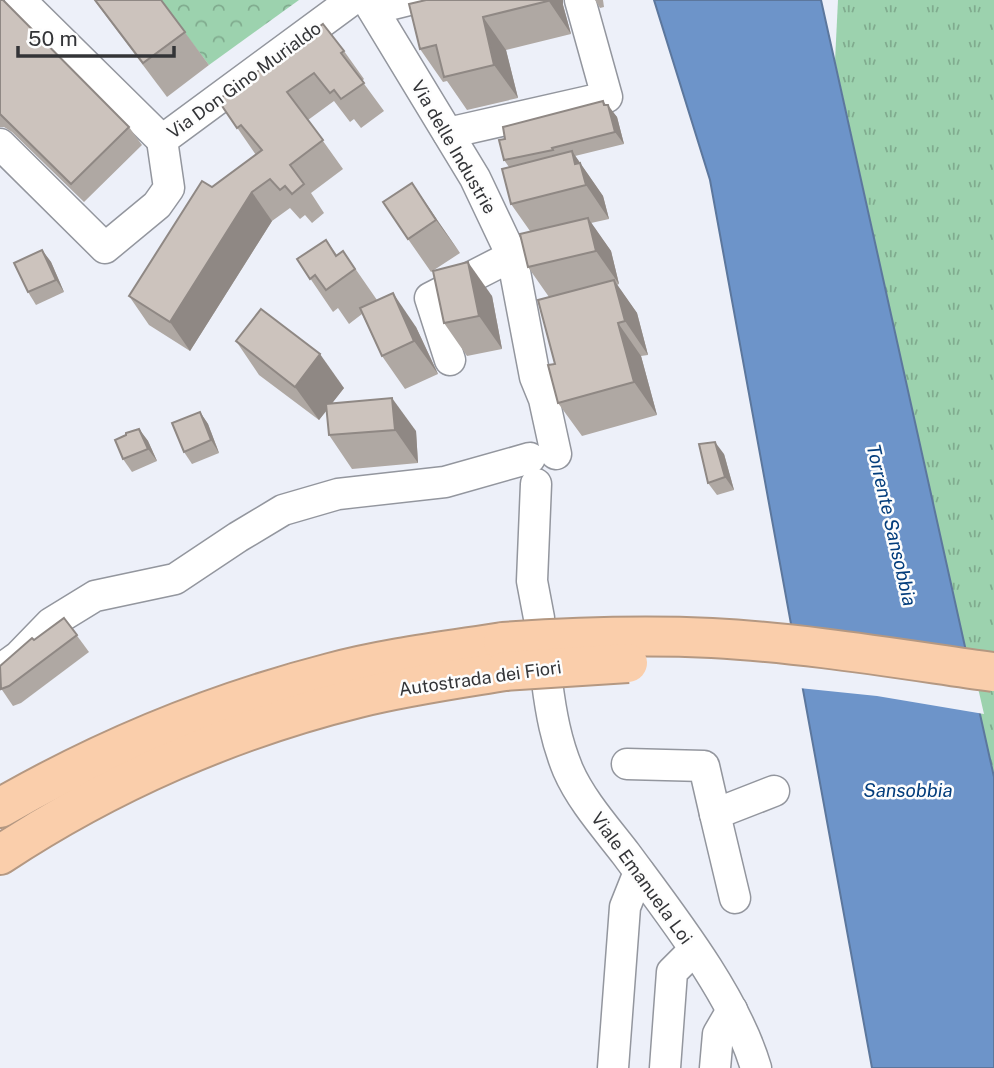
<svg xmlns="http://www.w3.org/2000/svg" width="994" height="1068" font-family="'Public Sans',sans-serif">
<defs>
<pattern id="grass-tufts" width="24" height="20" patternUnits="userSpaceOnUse" patternTransform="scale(1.75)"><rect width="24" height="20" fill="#9cd2ae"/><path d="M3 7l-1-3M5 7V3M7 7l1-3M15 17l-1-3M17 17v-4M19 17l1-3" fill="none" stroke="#80ab8e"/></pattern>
<pattern id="park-crowns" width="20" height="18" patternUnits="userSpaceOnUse" patternTransform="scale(1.75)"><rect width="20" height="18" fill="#9cd2ae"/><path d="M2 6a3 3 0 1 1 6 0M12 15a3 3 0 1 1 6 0" fill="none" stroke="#80ab8e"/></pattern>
</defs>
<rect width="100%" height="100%" fill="#edf0f9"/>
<polygon fill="url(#grass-tufts)" points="838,0 994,0 994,777 835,61"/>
<polygon fill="url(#park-crowns)" points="159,0 299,0 209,65"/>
<polygon fill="#6d94c9" stroke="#5c779d" stroke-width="2" points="654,0 821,0 994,777 994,1068 872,1068 710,180"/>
<polygon fill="#edf0f9" points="788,630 970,653 984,714 877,696 799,688"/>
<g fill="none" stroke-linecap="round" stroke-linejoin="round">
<g stroke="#93969e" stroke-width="33">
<g id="minor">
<polyline points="20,0 162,140"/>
<polyline points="367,0 475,178 512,256 535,377 544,399 556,454"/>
<polyline points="373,9 409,0"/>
<polyline points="448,133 607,97 580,0"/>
<polyline points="0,144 105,248 157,205 169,188 162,140 352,0"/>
<polyline points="450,360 430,298 512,256"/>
<polyline points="536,484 532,581 539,618"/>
<polyline points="0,670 19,656 51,623 95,596 175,579 238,537 283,510 338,494 445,482 530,458"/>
<path d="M547 682C551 713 556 741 568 770 581 800 606 828 626 854 671 915 735 996 756 1068"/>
<polyline points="627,764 704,766 715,814 774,791"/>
<polyline points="715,814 735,898"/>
<polyline points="613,1068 625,907 639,872"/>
<polyline points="665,1068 672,972 694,950"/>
<polyline points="715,1068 718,1034 732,1010"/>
</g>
</g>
<g stroke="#b49882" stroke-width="42">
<g id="highway">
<path d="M0 808C104 748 214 703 330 673 386 658 445 651 503 642"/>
<path d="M0 855C109 783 232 729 358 698 406 686 456 679 505 671"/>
</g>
</g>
<use href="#minor" stroke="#fff" stroke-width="30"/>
<use href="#highway" stroke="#faceab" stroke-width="38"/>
<g stroke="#b49882" stroke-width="42" stroke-linecap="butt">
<g id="highway-bridge">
<path d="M503 642C573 637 642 635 712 638 806 643 900 659 993 672"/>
<polyline points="505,671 628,663"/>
</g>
</g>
<use href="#highway-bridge" stroke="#faceab" stroke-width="38"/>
</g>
<g fill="#afa8a3">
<polygon points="0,0 129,127 142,145 84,202 12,132 4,127 0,127"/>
<polygon points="94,0 161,0 209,65 167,97"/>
<polygon points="426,0 563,0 563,5 571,34 506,50 518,98 467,110 447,81 443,82 420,49"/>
<polygon points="595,0 603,0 604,7 600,8"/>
<polygon points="344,51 364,79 362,81 384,111 361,128 354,119 350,122 334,101 308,120 343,169 311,193 324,213 312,223 305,215 300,219 290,208 272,221 190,351 149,325 129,296 212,187 256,155 218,100"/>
<polygon points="606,105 617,117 624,144 575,156 603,196 609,219 591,223 611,251 619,284 617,285 637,313 648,355 641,356 657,415 582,436 558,403 549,297 528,267 530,231 511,204 509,167 504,160 505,139"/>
<polygon points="412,183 460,253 434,270 492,296 502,349 467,356 444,323 433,271 431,272 408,239"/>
<polygon points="326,240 337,255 343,251 377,300 416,327 438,374 405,389 382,356 362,314 349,324 338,308 333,312 297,259"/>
<polygon points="42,250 51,262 64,292 36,305 28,292"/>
<polygon points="236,341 344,388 332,403 416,431 418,463 352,469 329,435 327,410 319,420 259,375"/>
<polygon points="200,412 208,424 219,453 192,464 184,452"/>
<polygon points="139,429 148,441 157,461 132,472 123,459"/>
<polygon points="724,454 734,490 717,495 708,483"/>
<polygon points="64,618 89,652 21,703 13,706 0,687 34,640"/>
</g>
<g fill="#8f8884">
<polygon points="548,0 563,0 563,5 571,34"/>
<polygon points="483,17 506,50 518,98 494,65"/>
<polygon points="603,101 610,110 608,105 617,117 624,144 615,132"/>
<polygon points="572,151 603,196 609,219 586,185 575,164"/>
<polygon points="412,183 435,217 460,253 436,220"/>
<polygon points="252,192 272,221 190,351 170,322"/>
<polygon points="588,218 611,251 619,284 596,251"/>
<polygon points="42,250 51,262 64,292 56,280"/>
<polygon points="468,262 492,296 502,349 479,316"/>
<polygon points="614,280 637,313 648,355 625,321"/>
<polygon points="393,293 416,327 438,374 414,341"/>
<polygon points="618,323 641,356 657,415 634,382"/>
<polygon points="320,354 344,388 319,420 295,387"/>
<polygon points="392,398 416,431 418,463 395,430"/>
<polygon points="200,412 208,424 219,453 211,440"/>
<polygon points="139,429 148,441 157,461 148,449"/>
<polygon points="715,442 724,454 734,490 725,477"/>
</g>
<g fill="#ccc3bd" stroke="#8f8884" stroke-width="2">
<polygon points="0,0 3,0 129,127 71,184 0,114"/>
<polygon points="95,0 161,0 185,32 143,63"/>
<polygon points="426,0 548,0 548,1 483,17 494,65 444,77 436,45 420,49 409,4"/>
<polygon points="323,24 344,51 341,53 364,83 341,99 334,90 330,93 314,73 287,92 323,140 290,165 304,184 292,194 285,186 280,190 270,179 252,192 170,322 129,296 202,181 212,187 262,150 241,125 237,128 218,100"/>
<polygon points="603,101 604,105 608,105 615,132 552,148 553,150 504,160 499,140 505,139 503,127"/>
<polygon points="572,151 575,164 580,163 586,185 511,204 502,169"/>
<polygon points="412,183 436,220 408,239 383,202"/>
<polygon points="588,218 596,251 528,267 520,234"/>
<polygon points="326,240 336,256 343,251 355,269 326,290 315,275 310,279 297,259"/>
<polygon points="42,250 56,280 28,292 14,263"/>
<polygon points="468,262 479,316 444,323 433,271"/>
<polygon points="614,280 625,321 618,323 634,382 558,403 548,365 555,364 538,300"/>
<polygon points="393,293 414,341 382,356 360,308"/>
<polygon points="261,309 320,354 295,387 236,341"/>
<polygon points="392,398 395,430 329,435 326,404"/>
<polygon points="200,412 211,440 184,452 172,423"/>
<polygon points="139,429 148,449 123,459 115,440 126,435 126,433"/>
<polygon points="715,442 725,477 708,483 699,444"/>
<polygon points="64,618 77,635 9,686 1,689 0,666 32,638 34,640"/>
</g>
<g text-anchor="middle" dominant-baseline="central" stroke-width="5" stroke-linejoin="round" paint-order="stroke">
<g font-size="18" fill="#333437" stroke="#fdfdfd">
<text transform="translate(244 80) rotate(-36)">Via Don Gino Murialdo</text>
<text transform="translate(454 147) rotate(60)">Via delle Industrie</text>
<text transform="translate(480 678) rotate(-8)">Autostrada dei Fiori</text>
<text transform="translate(642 878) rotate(54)">Viale Emanuela Loi</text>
</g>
<g font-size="19" font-style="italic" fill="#033d7c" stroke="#fdfdfd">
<text transform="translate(892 525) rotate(77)">Torrente Sansobbia</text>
<text x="908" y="790">Sansobbia</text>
</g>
</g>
<path d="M18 46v10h156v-10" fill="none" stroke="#333437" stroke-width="3.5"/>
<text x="28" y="46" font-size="21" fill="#333437" stroke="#fdfdfd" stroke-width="5" paint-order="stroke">50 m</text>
</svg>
